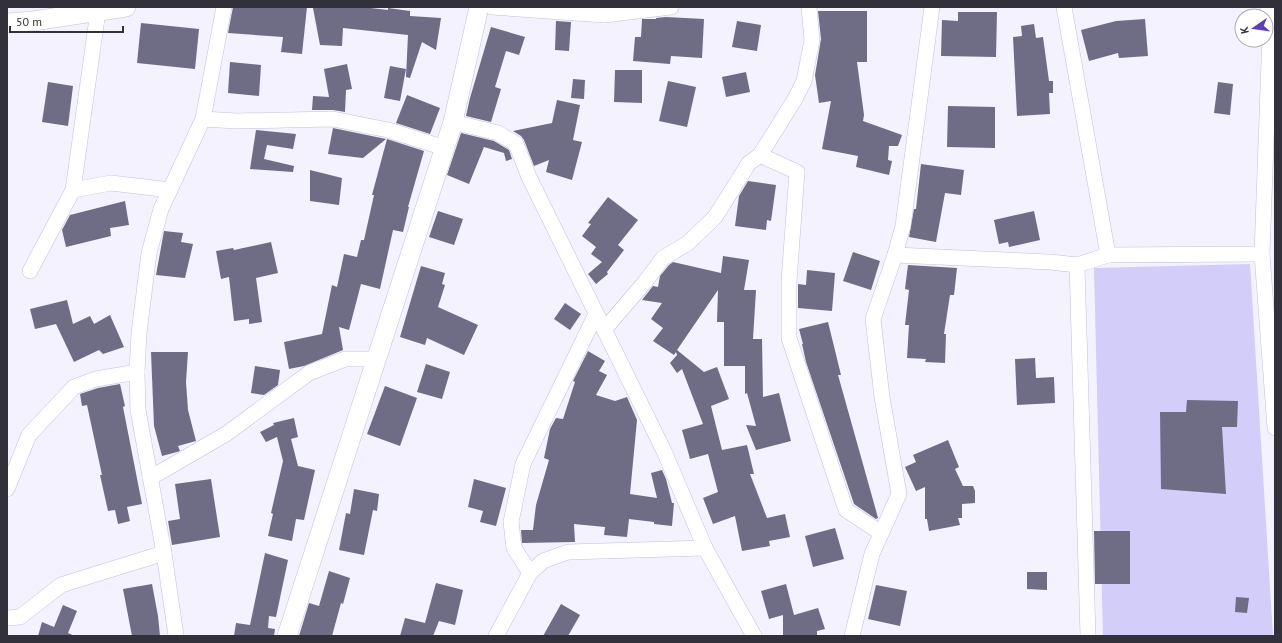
<svg xmlns="http://www.w3.org/2000/svg" width="1282" height="643" font-family="'PT Sans',sans-serif">
<rect width="100%" height="100%" fill="#f3f2fe"/>
<polygon fill="#d2cdf9" points="1250,264 1273,636 1103,636 1094,268"/>
<g fill="#6f6c86">
<polygon points="233,7 307,7 302,54 281,52 283,37 228,33"/>
<polygon points="319,7 362,7 388,10 388,8 410,11 410,16 441,18 436,50 422,42 410,78 406,77 408,35 343,28 342,46 320,45 313,8 318,8"/>
<polygon points="818,11 867,11 867,62 857,62 864,115 863,121 902,135 898,146 889,146 888,160 892,161 889,175 856,167 858,156 822,149 831,101 819,103 815,75 821,39"/>
<polygon points="958,12 997,12 996,57 941,56 942,20 958,21"/>
<polygon points="666,17 704,19 702,58 671,56 670,64 633,61 635,37 641,37 642,19 656,19 656,18"/>
<polygon points="1145,19 1148,56 1119,58 1118,53 1089,61 1081,30 1116,21"/>
<polygon points="556,21 571,22 569,51 555,50"/>
<polygon points="737,21 761,25 757,51 732,47"/>
<polygon points="141,23 199,29 195,69 137,63"/>
<polygon points="1034,24 1036,38 1043,37 1049,81 1053,81 1053,93 1049,93 1050,114 1017,116 1013,37 1022,36 1021,26"/>
<polygon points="491,27 525,37 519,55 506,51 495,87 501,89 491,122 466,116 470,98"/>
<polygon points="230,62 261,65 259,96 228,93"/>
<polygon points="347,64 352,89 346,90 345,112 333,110 312,110 313,96 329,97 324,69"/>
<polygon points="390,66 406,69 400,101 384,98"/>
<polygon points="615,70 642,70 642,103 614,102"/>
<polygon points="746,72 750,92 726,97 722,77"/>
<polygon points="573,79 585,80 584,99 571,98"/>
<polygon points="668,81 696,87 687,127 659,121"/>
<polygon points="48,82 73,86 68,126 42,122"/>
<polygon points="1218,82 1233,84 1230,115 1214,113"/>
<polygon points="407,95 440,108 430,134 396,123"/>
<polygon points="557,100 580,105 573,140 582,142 572,180 546,172 549,160 534,166 524,140 521,136 513,131 552,123"/>
<polygon points="948,106 995,107 995,148 947,147"/>
<polygon points="333,128 386,139 363,158 328,154"/>
<polygon points="256,130 296,134 293,149 267,145 264,159 294,166 293,172 250,169"/>
<polygon points="461,133 494,141 509,150 512,159 506,161 504,153 484,147 469,184 447,175"/>
<polygon points="387,139 424,151 408,207 409,207 403,232 393,230 380,289 361,284 349,330 339,327 343,350 304,366 289,369 284,342 322,334 332,285 337,287 344,254 357,257 361,240 364,240 374,195 372,195"/>
<polygon points="921,164 964,170 961,195 945,193 936,242 909,237 914,209 916,209"/>
<polygon points="310,170 342,178 339,205 310,201"/>
<polygon points="748,181 776,185 771,221 767,220 766,230 735,226 739,196"/>
<polygon points="608,197 638,220 618,245 624,250 607,272 608,274 596,284 588,274 602,262 591,254 596,247 582,236 591,224 588,223"/>
<polygon points="125,201 129,225 110,228 111,236 66,247 62,230 70,215"/>
<polygon points="438,211 463,219 454,245 429,237"/>
<polygon points="1034,211 1040,240 1009,247 1008,242 999,244 994,220"/>
<polygon points="164,231 183,233 181,242 193,244 185,278 156,275"/>
<polygon points="271,242 278,273 256,278 262,322 249,324 249,319 234,321 229,277 221,279 216,251 233,248 234,250"/>
<polygon points="853,252 880,261 871,290 843,281"/>
<polygon points="723,256 749,260 744,290 756,290 753,339 762,339 763,397 779,393 791,441 756,450 746,425 756,426 747,393 745,394 745,366 724,366 724,322 717,322 718,290 677,350 704,372 717,367 729,399 711,406 722,450 747,445 754,474 750,474 767,518 785,514 790,537 769,541 770,546 742,551 735,516 713,524 703,498 718,492 708,454 690,459 682,430 703,424 682,369 677,373 670,363 677,355 676,352 674,355 653,341 663,328 651,319 662,303 642,300 653,286 658,287 660,276 669,265 673,262 721,273"/>
<polygon points="908,265 957,268 954,295 950,295 944,334 946,334 945,363 925,362 926,359 907,358 909,325 905,325 909,290 905,289"/>
<polygon points="421,266 445,273 442,284 445,285 438,307 478,325 464,355 427,338 425,345 400,337"/>
<polygon points="807,270 835,273 832,311 798,308 798,284 806,285"/>
<polygon points="67,300 73,324 90,316 94,324 110,315 124,347 103,354 99,350 74,362 56,324 35,329 30,309"/>
<polygon points="565,303 581,314 570,330 554,319"/>
<polygon points="828,322 841,375 838,375 875,507 878,518 876,519 854,504 806,362 802,344 803,344 799,329"/>
<polygon points="588,351 605,361 599,371 607,375 596,395 615,401 627,397 637,420 630,494 657,498 651,473 662,470 666,479 672,503 674,503 672,526 654,524 654,522 629,519 627,537 604,535 605,527 574,524 575,542 522,543 521,530 533,530 536,505 549,460 544,458 550,429 556,418 563,419 575,382 573,381"/>
<polygon points="151,352 188,352 186,382 188,410 196,441 178,446 180,451 177,452 162,456 154,426"/>
<polygon points="1035,358 1036,378 1054,377 1055,403 1017,405 1015,359"/>
<polygon points="426,364 450,372 442,399 417,392"/>
<polygon points="255,366 280,370 278,385 264,395 251,393"/>
<polygon points="120,384 125,406 123,407 142,504 127,507 130,521 118,524 115,510 108,511 100,475 102,475 87,405 82,406 80,394 98,388"/>
<polygon points="385,386 417,398 400,446 367,434"/>
<polygon points="1187,400 1238,401 1237,427 1222,427 1226,494 1161,489 1160,412 1186,412"/>
<polygon points="294,418 298,437 291,439 298,466 315,470 304,520 296,519 292,541 268,536 273,514 271,513 283,461 277,437 266,442 260,432 274,425 273,423"/>
<polygon points="948,440 959,467 955,469 963,486 973,486 975,491 975,503 962,504 962,518 958,518 960,525 929,531 927,519 925,519 925,487 916,491 905,467 916,462 913,455"/>
<polygon points="211,479 220,537 172,545 168,521 180,519 175,484"/>
<polygon points="474,479 506,488 496,526 480,522 483,511 468,507"/>
<polygon points="354,489 379,494 377,511 373,510 364,555 339,550 346,513 350,514"/>
<polygon points="835,528 844,559 813,567 805,536"/>
<polygon points="1094,531 1130,531 1130,584 1095,584"/>
<polygon points="265,553 288,560 276,617 269,616 268,628 275,629 274,636 234,636 236,623 250,625"/>
<polygon points="329,571 350,578 343,604 341,603 332,636 299,636 309,603 319,606"/>
<polygon points="1027,572 1047,572 1047,590 1027,589"/>
<polygon points="436,583 463,590 455,625 439,621 433,636 400,636 405,618 425,623"/>
<polygon points="152,584 158,616 160,636 132,636 123,589"/>
<polygon points="786,584 794,615 818,608 825,629 817,631 817,636 783,636 783,615 769,619 761,591"/>
<polygon points="876,585 907,591 900,626 868,619"/>
<polygon points="1236,597 1249,598 1247,613 1235,612"/>
<polygon points="561,604 580,615 568,636 543,636"/>
<polygon points="63,605 77,611 68,633 75,636 38,636 42,622 54,627"/>
</g>
<g fill="none" stroke-linecap="round" stroke-linejoin="round">
<g stroke="#c3c0dc" stroke-width="16">
<g id="minor">
<polyline points="492,7 604,15 671,7"/>
<polyline points="1064,7 1108,255"/>
<polyline points="1268,7 1270,33 1262,254 1275,428"/>
<polyline points="203,119 236,121 333,119 388,130 445,148"/>
<polyline points="453,122 498,133 516,144 529,177 664,451 705,548 754,636"/>
<polyline points="760,155 795,99 804,81 812,40 809,7"/>
<polyline points="73,190 98,11"/>
<polyline points="895,255 1050,262 1077,265 1088,636"/>
<polyline points="1077,265 1108,255 1262,254"/>
<polyline points="30,271 73,190 111,183 170,190"/>
<polyline points="604,330 645,282 663,258 688,243 715,217 749,163 760,155 797,172 789,281 789,338 846,510 881,533"/>
<polyline points="150,478 226,434 309,373 345,359 377,359"/>
<polyline points="7,489 29,435 74,387 96,379 137,372"/>
<polyline points="530,573 514,548 511,522 523,464 596,314"/>
<polyline points="7,618 20,617 61,585 164,553"/>
<polyline points="176,636 164,553 138,410 137,372 139,333 149,253 161,209 203,119 224,7"/>
<polyline points="496,636 530,573 543,561 568,552 705,548"/>
<polyline points="852,636 872,554 899,494 882,397 873,319 895,255 903,226 932,7"/>
</g>
</g>
<g stroke="#c3c0dc" stroke-width="20">
<g id="tertiary">
<polyline points="7,23 33,21 126,7"/>
<polyline points="287,636 453,122 479,7"/>
</g>
</g>
<use href="#minor" stroke="#fff" stroke-width="15"/>
<use href="#tertiary" stroke="#fff" stroke-width="19"/>
</g>
<rect width="1282" height="643" fill="none" stroke="#31303b" stroke-width="16"/>
<g transform="translate(1254 28) rotate(257)"><circle r="19" fill="#ffffff" stroke="#adacb1"/>
<path d="M0-3L7 15L0 10L-7 15Z" fill="#5e3eb6"/>
<text y="-6" font-size="11" font-weight="bold" text-anchor="middle" fill="#31303b">K</text>
</g>
<path d="M10 26v6h113v-6" fill="none" stroke="#31303b" stroke-width="2"/>
<text x="16" y="26" font-size="12" fill="#31303b" stroke="#ffffff" stroke-width="3" paint-order="stroke">50 m</text>
</svg>
